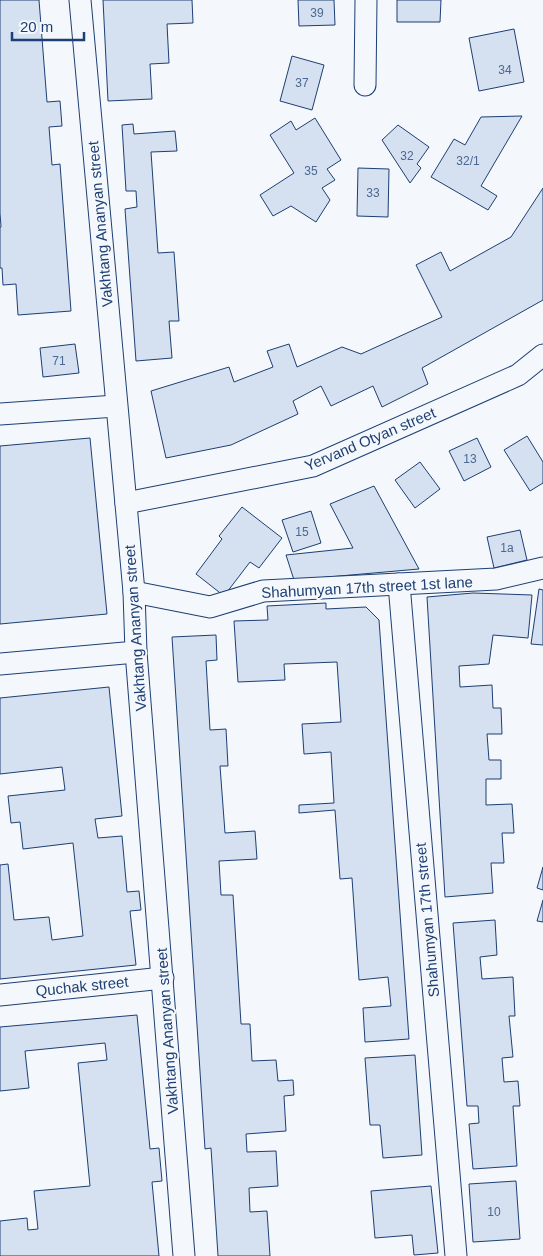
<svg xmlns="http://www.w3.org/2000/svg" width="543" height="1256" font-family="Arial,sans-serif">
<rect width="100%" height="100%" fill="#f4f7fb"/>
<g fill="#d5e0f0" stroke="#1d3f73">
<polygon points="0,0 39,0 47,102 60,101 62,126 49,127 52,165 60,164 71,311 18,315 16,284 3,285 2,268 0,268 0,227 1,227 0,213"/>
<polygon points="103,0 192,0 193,23 167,24 169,63 150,64 152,99 108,101"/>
<polygon points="298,0 334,0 335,25 299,26"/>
<polygon points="397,0 441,0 440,22 397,22"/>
<polygon points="514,29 524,82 479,91 469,38"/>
<polygon points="292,56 324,65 312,110 280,101"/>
<polygon points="522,116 481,186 497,196 488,210 431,177 454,139 465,145 481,117"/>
<polygon points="315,118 341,160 327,169 335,180 322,188 330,200 316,222 291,206 273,216 260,195 294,173 270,135 291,121 296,130"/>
<polygon points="133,124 134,134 175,131 177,151 151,152 158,253 174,252 179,321 169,321 172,358 136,361 125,209 137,207 136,191 126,191 122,125"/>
<polygon points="398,125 429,147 417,164 421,168 410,183 382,140"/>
<polygon points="358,168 389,169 388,217 357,216"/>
<polygon points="543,188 543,300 422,368 428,384 382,407 373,386 331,406 321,386 293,401 298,414 231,445 166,458 151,391 229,367 234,382 273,367 267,351 289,344 297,367 342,347 361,354 442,317 416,265 441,252 450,271 511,237"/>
<polygon points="75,344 79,373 43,377 40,348"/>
<polygon points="527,436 543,462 543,483 530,491 504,450"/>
<polygon points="90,438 107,614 0,624 0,446"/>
<polygon points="477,438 491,467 464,481 449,451"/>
<polygon points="420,462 440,489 415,508 395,480"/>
<polygon points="374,486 419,569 294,580 286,555 353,548 330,504"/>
<polygon points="242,507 282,538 259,568 250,562 224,596 196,574 222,539 219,536"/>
<polygon points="311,511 321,543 293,552 282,520"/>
<polygon points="520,530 527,560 494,568 487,537"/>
<polygon points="539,589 543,590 543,645 531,644"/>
<polygon points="473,593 532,595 528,638 493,635 489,664 459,666 460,687 492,685 493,708 501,708 502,734 487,734 489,760 501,760 501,779 486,779 486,805 512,804 514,833 502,833 504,863 491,863 493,893 445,897 427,597"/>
<polygon points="326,603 326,609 366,607 379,620 409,1039 365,1042 363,1008 391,1006 388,977 359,980 352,878 340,879 335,810 299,813 299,805 334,803 331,752 304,754 302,724 341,722 337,662 284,664 285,680 238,682 234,621 268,620 267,606"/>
<polygon points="216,635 217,660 206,661 210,730 226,729 228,766 220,766 225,833 255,831 257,859 219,861 221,895 233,895 241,1024 250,1024 252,1061 276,1060 278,1081 293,1080 294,1095 284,1096 286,1131 246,1134 247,1152 276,1151 278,1186 249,1188 250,1212 267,1211 270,1256 218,1256 211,1148 205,1149 172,637"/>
<polygon points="109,687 122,816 95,819 98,838 122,836 127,892 139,891 141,910 130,911 136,965 0,979 0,865 8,864 14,920 49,917 52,940 83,936 73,843 23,849 20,822 11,823 8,796 65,790 62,767 0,774 0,698"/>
<polygon points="543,867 543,890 537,888"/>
<polygon points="543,900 543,922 537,921"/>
<polygon points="495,920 497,955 480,957 482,979 513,977 515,1016 509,1016 513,1057 502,1058 504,1082 518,1081 520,1106 513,1106 517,1166 473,1169 469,1124 479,1123 478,1106 467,1106 453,923"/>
<polygon points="137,1015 150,1149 159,1148 162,1181 152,1182 159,1256 0,1256 0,1221 27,1218 28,1230 38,1229 34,1191 90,1186 78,1063 107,1060 105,1043 25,1051 29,1088 0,1091 0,1027"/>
<polygon points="415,1055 422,1155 383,1158 380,1125 370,1125 365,1058"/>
<polygon points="516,1181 520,1239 473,1242 469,1184"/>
<polygon points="431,1186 438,1253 414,1255 412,1235 375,1238 371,1191"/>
</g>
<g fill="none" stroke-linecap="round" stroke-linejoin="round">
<g stroke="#1d3f73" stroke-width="23">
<g id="minor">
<polyline points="80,0 134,592 136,652 184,1256"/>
<polyline points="365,85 366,0"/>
<polyline points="0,414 116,406"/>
<polyline points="126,503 313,466 518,375 543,355"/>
<polyline points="399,584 456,1256"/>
<polyline points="134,592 210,607 263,591 496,579 543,568"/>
<polyline points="0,664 136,652"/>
<polyline points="0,995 163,978"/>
</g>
</g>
<use href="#minor" stroke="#f4f7fb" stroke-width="21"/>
</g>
<g text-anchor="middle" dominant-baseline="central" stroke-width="4" stroke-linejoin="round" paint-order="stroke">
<g font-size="12" fill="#4b6792">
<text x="317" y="13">39</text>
<text x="505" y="70">34</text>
<text x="302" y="83">37</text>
<text x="407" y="156">32</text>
<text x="468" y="161">32/1</text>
<text x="311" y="171">35</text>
<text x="373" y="193">33</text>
<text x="59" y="361">71</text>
<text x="470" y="459">13</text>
<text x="302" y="532">15</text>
<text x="507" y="548">1a</text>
<text x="494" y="1212">10</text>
</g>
<g font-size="15" fill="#1d3f73" stroke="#f4f7fb">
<text transform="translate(100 224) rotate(-95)">Vakhtang Ananyan street</text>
<text transform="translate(370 439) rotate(-23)">Yervand Otyan street</text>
<text transform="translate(367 587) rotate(-3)">Shahumyan 17th street 1st lane</text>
<text transform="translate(135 628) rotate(-94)">Vakhtang Ananyan street</text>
<text transform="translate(427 920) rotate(-95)">Shahumyan 17th street</text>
<text transform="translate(82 986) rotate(-6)">Quchak street</text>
<text transform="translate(167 1031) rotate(-94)">Vakhtang Ananyan street</text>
</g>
</g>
<path d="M12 32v8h72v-8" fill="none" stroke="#1d3f73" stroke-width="2.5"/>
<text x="20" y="32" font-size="15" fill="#1d3f73" stroke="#f4f7fb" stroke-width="4" paint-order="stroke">20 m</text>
</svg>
